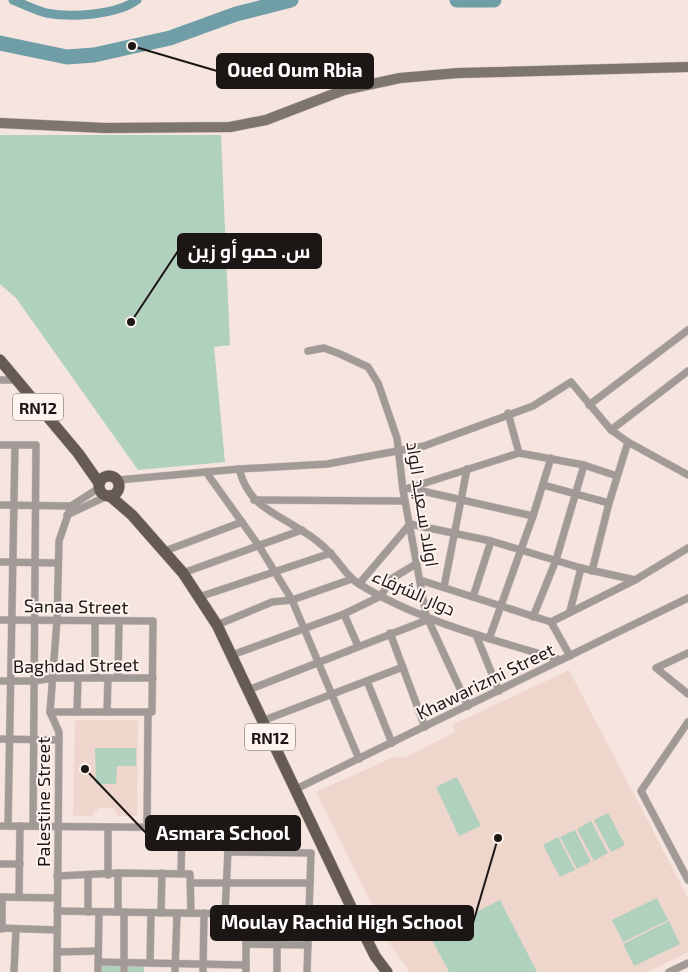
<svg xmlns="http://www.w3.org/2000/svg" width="688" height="972" font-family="'Exo 2',Cairo,sans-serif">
<rect width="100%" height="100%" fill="#f6e4de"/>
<g fill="#efd6cc">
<polygon points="569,670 688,898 688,952 648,972 410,972 387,940 393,924 400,920 397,911 376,913 316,792 394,757 404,758 455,732 452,725"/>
<polygon points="75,720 138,720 137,816 118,816 113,808 99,808 91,816 73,816"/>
</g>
<g fill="#b1d1bf">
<polygon points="0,135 221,135 230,345 214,347 225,462 138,470 16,298 0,284"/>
<polygon points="95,748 136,748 136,766 117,766 116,784 96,784"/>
<polygon points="457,777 481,826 459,836 436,787"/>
<polygon points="608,813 625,845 611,852 594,820"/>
<polygon points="591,821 608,853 594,861 577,829"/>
<polygon points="575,830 591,862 577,869 560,837"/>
<polygon points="558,837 575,870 560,877 543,845"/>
<polygon points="657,898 668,920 623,942 612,920"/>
<polygon points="500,900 537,972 449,972 430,936"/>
<polygon points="669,921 680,944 634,966 623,944"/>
<polygon points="99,963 144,964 144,972 99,972"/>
</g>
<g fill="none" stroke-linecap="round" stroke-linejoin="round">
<path stroke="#6f9ea6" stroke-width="9" d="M13 0C23 4 35 10 46 13 71 18 117 15 137 0"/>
<g stroke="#6f9ea6" stroke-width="15">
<polyline points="457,0 494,0"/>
<polyline points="0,43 67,57 94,55 170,38 236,14 291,0"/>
</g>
<g stroke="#cfbfba" stroke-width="8">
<g id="street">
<polyline points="308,351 324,348 340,354 368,367 378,383 397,438 403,490 426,615 468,706"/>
<polyline points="0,380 15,380"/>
<polyline points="589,405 688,330"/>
<polyline points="508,413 519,453"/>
<polyline points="611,430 688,371"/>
<polyline points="0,445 36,445 33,826"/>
<path d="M239 469C249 506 272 511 301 530 311 536 323 545 331 554 341 564 347 577 359 584 419 621 494 640 561 660"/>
<polyline points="206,472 259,546 292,600 359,759"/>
<polyline points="118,480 239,469 327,464 424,446 533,406 571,382 611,430 628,442 688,475"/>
<polyline points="543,485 609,503"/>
<polyline points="409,488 533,516"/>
<polyline points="403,490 519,453 584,465 617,476"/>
<polyline points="254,500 405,501"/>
<polyline points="0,505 71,506"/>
<polyline points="67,515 107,496"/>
<polyline points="165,551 242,522"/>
<polyline points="0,562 57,563"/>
<polyline points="592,571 609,503 628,442"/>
<polyline points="183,573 302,530"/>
<polyline points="420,580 551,622 570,656"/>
<polyline points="359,584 410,524 491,541 581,568 635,580"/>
<polyline points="444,587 467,469"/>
<polyline points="199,597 331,553"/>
<polyline points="473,597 491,541"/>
<polyline points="570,611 581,568"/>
<polyline points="344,614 358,646"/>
<polyline points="533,617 556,560 584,465"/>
<polyline points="0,620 153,621 152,712 148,712 147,828"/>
<polyline points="95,621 95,678"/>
<polyline points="551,622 635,580 688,548"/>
<polyline points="217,625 272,602 292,600 352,579"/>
<polyline points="390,633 425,727"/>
<polyline points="476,635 499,691"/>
<polyline points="489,639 533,516 551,458"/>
<polyline points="688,653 656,668 688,694"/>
<polyline points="232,655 344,614 381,596 391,579 416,564"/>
<polyline points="118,678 119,621"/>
<polyline points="0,681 34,681 54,678 153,678"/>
<polyline points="367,681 392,743"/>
<polyline points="248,690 427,620"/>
<polyline points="50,712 148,712"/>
<polyline points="77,712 78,678"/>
<polyline points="107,712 108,678"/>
<polyline points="262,721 403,667"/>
<polyline points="688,722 641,791 688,880"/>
<polyline points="0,739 59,740"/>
<polyline points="294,790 688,598"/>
<polyline points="0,826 229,828 225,914"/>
<polyline points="8,826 15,445"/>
<polyline points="108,827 108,875"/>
<polyline points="228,852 311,853 307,972"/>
<polyline points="0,864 20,864"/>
<polyline points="118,873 118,912"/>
<polyline points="181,873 182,828"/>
<polyline points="57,876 118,873 190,874 191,913"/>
<polyline points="88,876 88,912"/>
<polyline points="191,883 310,883"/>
<polyline points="0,897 57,898"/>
<polyline points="19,897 20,826"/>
<polyline points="57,911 309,915"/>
<polyline points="161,913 162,873"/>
<polyline points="246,914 246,972"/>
<polyline points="0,928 57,930"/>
<polyline points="2,929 2,897"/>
<polyline points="246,944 308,945"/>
<polyline points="57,952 98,951"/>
<polyline points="98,962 246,965"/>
<polyline points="150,963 151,913"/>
<polyline points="14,972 16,929"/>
<polyline points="57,972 59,732 50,712 57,620 59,541 71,506 99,488"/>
<polyline points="98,972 99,912"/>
<polyline points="124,972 124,912"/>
<polyline points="175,972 177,913"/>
<polyline points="203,972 204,913"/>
<polyline points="277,972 277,915"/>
<polyline points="669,972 688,963"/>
</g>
</g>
<g stroke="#cfbfba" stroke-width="11">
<polyline id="secondary" points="0,123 105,128 230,127 266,120 344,90 400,78 458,73 688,67"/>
</g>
<g stroke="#cfbfba" stroke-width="12">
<g id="primary">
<polyline points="0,360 78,453 99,483"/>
<circle cx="109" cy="486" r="10"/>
<polyline points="110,496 132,515 183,573 217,625 363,932 375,956 387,972"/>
</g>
</g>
<use href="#street" stroke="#a19a96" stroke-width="7"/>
<use href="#secondary" stroke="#7e756f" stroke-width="10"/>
<use href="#primary" stroke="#655b53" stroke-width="11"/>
</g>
<g text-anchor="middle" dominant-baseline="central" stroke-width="4" stroke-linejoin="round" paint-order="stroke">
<g fill="#fef3ef" stroke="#605856" stroke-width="1">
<rect x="13" y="393.5" width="50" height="27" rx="4"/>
<rect x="245" y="723.5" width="50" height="27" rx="4"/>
</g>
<g font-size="16" font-weight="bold" fill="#1c1614">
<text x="38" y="407">RN12</text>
<text x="270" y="737">RN12</text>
</g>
<g font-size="18" fill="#1c1614" stroke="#fef3ef">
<text transform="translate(423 504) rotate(81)">اولاد سـعيـد الواد</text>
<text transform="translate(414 592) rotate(24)">دوار الشرفاء</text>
<text transform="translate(76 606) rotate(1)">Sanaa Street</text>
<text transform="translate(76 665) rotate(-1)">Baghdad Street</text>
<text transform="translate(485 681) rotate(-26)">Khawarizmi Street</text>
<text transform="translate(43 802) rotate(-90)">Palestine Street</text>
</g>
</g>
<path fill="none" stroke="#1c1614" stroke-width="2" d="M132 46L217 71M131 322L178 251M85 769L146 833M498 838L473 923"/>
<g fill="#1c1614" stroke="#fef3ef" stroke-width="2">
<circle cx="132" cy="46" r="5"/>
<circle cx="131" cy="322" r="5"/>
<circle cx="85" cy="769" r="5"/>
<circle cx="498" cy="838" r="5"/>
</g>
<g fill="#1c1614" stroke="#1c1614" stroke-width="2">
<rect x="217" y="54" width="156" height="34" rx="5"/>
<rect x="178" y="234" width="143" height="34" rx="5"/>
<rect x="146" y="816" width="154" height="34" rx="5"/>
<rect x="211" y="906" width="262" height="34" rx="5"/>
</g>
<g font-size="19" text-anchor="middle" font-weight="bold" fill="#fff">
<text x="295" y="77">Oued Oum Rbia</text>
<text x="249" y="258">س. حمو أو زين</text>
<text x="223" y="840">Asmara School</text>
<text x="342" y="929">Moulay Rachid High School</text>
</g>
</svg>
